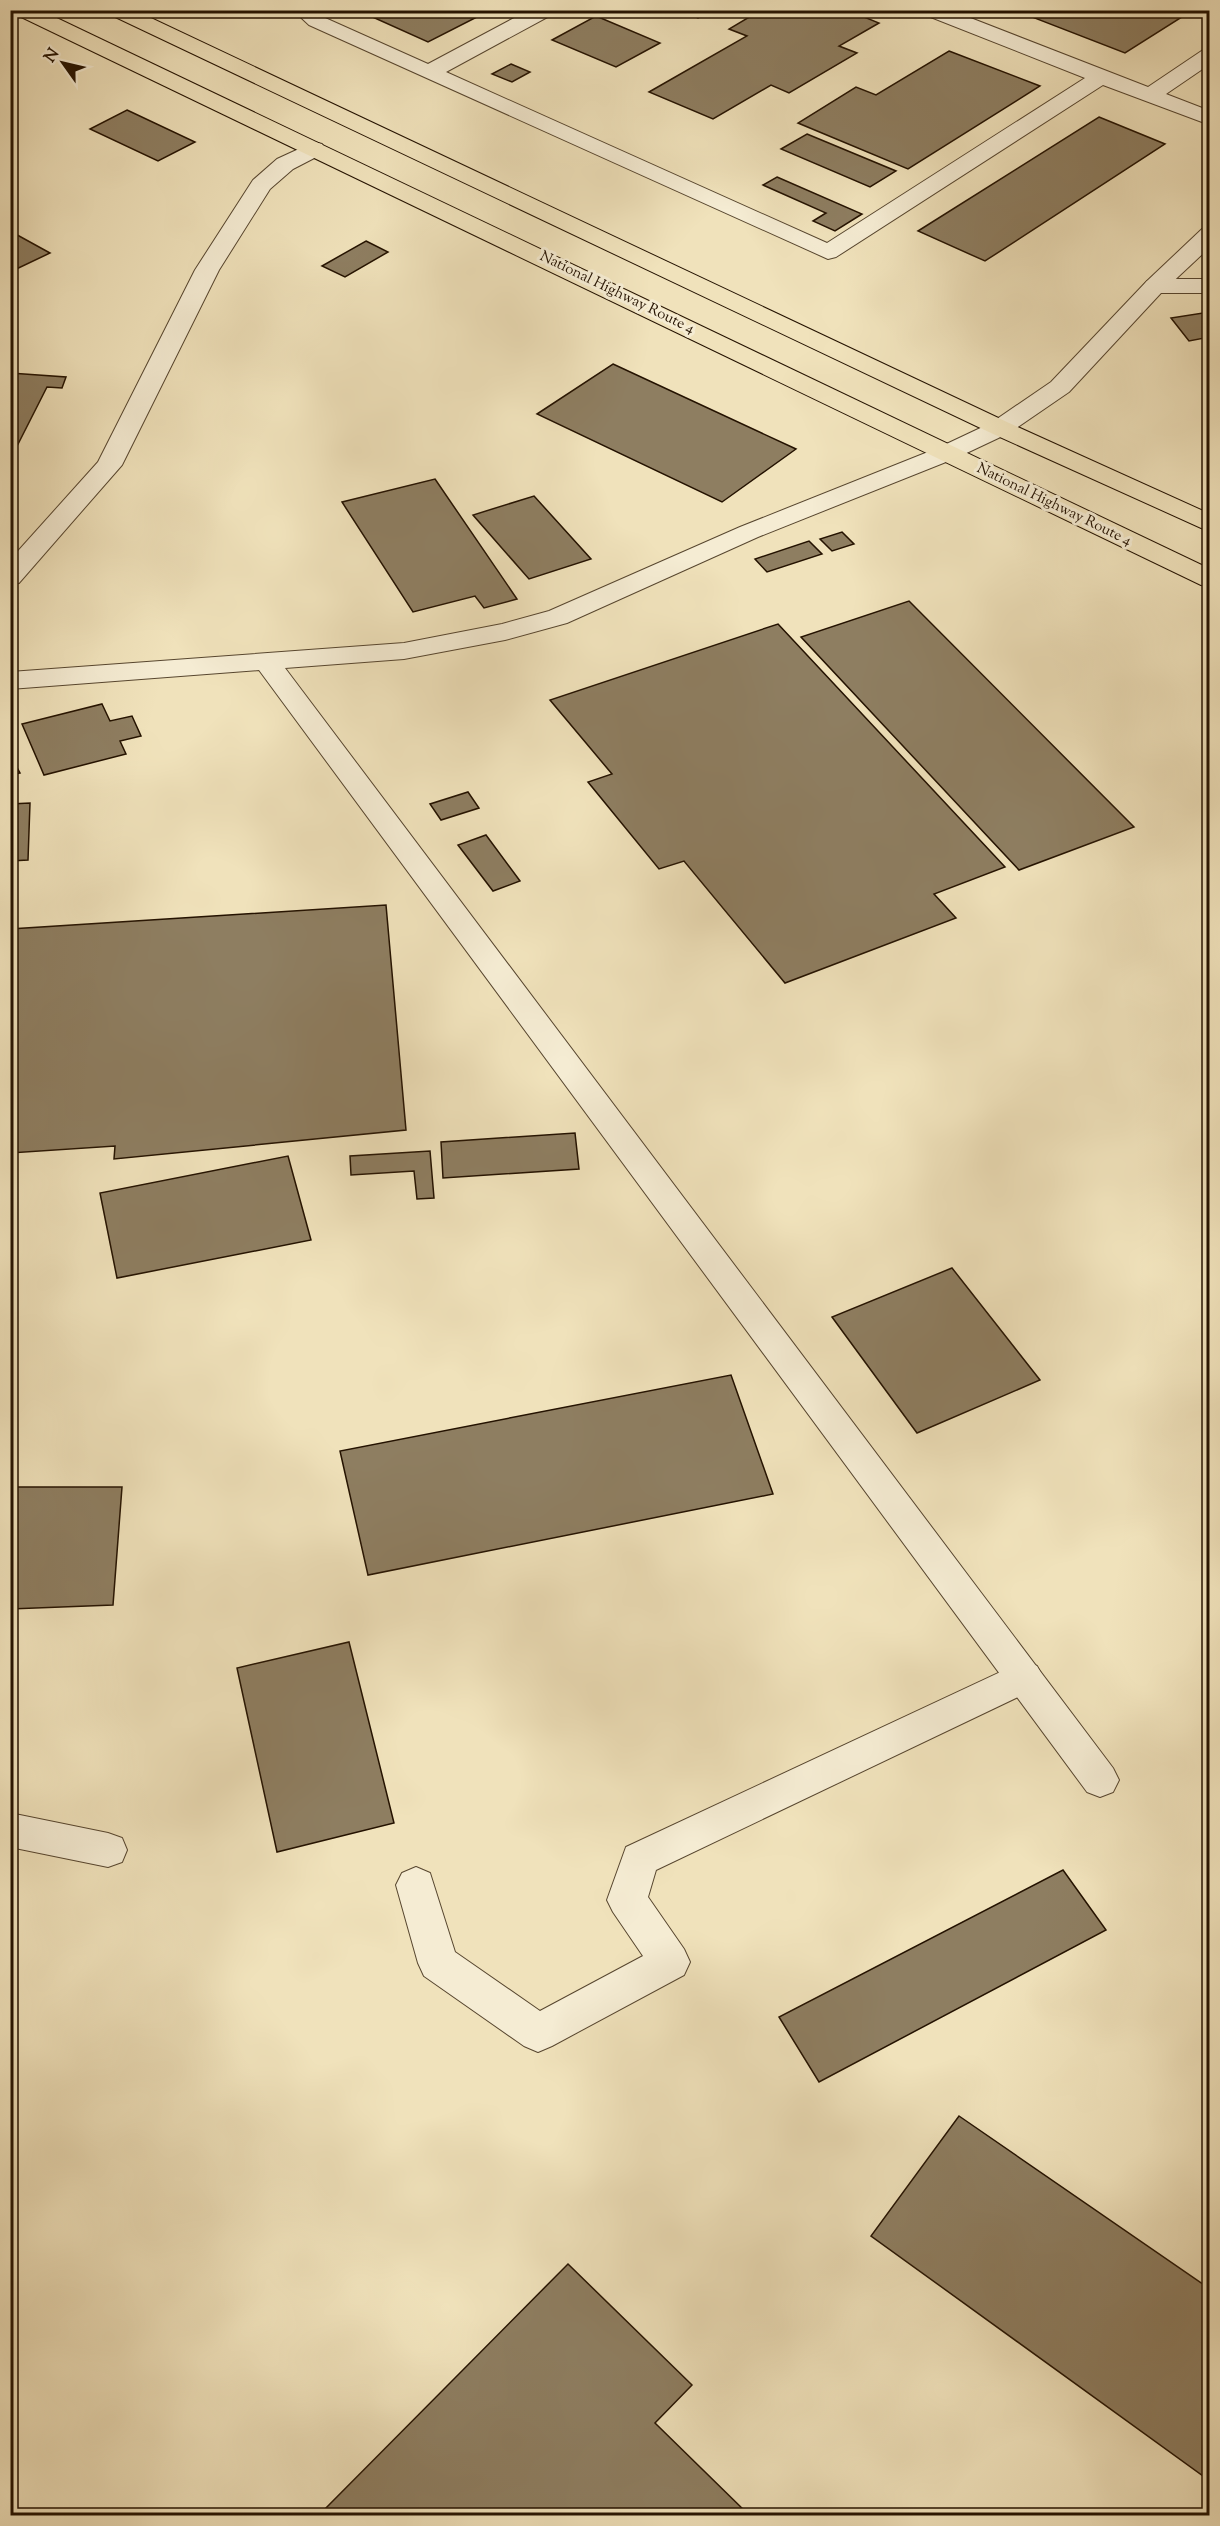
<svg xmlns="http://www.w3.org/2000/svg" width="1220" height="2526" font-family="'Sorts Mill Goudy',serif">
<rect width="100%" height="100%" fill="#f0e2bb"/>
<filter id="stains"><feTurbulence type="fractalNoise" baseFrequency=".00333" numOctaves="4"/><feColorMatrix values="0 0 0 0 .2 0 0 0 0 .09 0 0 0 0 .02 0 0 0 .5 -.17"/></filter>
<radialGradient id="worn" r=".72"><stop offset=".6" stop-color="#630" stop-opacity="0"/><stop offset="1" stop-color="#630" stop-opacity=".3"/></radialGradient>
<g fill="#8e7e61" stroke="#241200" stroke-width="1.5">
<polygon points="357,10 458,10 475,18 428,42"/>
<polygon points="679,10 713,10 698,18"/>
<polygon points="761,10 847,10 879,23 839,46 857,53 789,93 771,85 713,119 649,92 747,36 729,29"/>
<polygon points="1014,10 1193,10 1125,53"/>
<polygon points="596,16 660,43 616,67 552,40"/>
<polygon points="949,51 1040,86 908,169 798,123 856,87 876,95"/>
<polygon points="511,64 530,72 512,82 492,74"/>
<polygon points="127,110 195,142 158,161 90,129"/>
<polygon points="1099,117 1165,144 985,261 918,231"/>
<polygon points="807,134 896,171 870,187 781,149"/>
<polygon points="777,177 862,214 835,231 813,221 826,213 763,185"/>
<polygon points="10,231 50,253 10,272"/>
<polygon points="366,241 388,252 345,277 322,266"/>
<polygon points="1203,313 1210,320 1210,337 1189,341 1171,318"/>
<polygon points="613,364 796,449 722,502 537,414"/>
<polygon points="10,373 66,377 62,388 47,387 10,460"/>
<polygon points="435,479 517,599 484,608 475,596 413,612 342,502"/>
<polygon points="534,496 591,559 529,579 473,515"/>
<polygon points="842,532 854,544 832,551 820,539"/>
<polygon points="809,541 822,554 767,572 755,559"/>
<polygon points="909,601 1134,827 1019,870 801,637"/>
<polygon points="778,624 1005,867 934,894 956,918 785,983 684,861 659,869 588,782 612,774 550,700"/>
<polygon points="102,704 110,721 132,716 141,736 120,741 126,754 44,775 22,724"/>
<polygon points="10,755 20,773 10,775"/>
<polygon points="468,792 479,808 441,820 430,804"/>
<polygon points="30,803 28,860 10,861 10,804"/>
<polygon points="486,835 520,881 493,891 458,845"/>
<polygon points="386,905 406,1130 114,1159 115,1146 10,1153 10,929"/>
<polygon points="575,1133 579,1169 443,1178 441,1142"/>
<polygon points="430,1151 434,1198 417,1199 414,1171 351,1175 350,1156"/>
<polygon points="288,1156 311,1240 117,1278 100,1193"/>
<polygon points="952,1268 1040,1380 917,1433 832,1317"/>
<polygon points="731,1375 773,1494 368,1575 340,1451"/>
<polygon points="10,1487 122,1487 113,1605 10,1609"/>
<polygon points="349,1642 394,1823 277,1852 237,1668"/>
<polygon points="1063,1870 1106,1930 819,2082 779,2017"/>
<polygon points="959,2116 1210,2289 1210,2481 871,2236"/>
<polygon points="568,2264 692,2385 655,2423 750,2516 318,2516"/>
</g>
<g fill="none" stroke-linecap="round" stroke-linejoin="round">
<g stroke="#57462f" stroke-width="2">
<g id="service">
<polygon points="293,10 316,10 323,17 428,64 529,10 556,10 553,14 446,72 827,243 1085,78 923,14 920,10 950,10 1148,87 1203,50 1210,48 1210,64 1166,94 1210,111 1210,125 1103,85 836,257 828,259 309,25"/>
<polygon points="1210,227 1210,247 1163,291 1155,293 1147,291 1143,286 1147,281 1202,229"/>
<polygon points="1024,1661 1037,1666 1043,1677 1037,1688 656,1870 648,1897 684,1949 690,1962 684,1975 552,2046 538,2052 524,2046 424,1976 418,1963 396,1885 402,1873 416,1867 430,1873 455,1952 540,2011 643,1956 613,1912 607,1900 626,1847"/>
</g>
</g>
<g stroke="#57462f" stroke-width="2">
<g id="minor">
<polygon points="314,142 322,144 325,149 322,154 293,169 270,189 219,270 122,465 19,583 10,585 10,560 98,462 195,270 253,180 277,159"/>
<polygon points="1155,279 1210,279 1210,293 1161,293 1069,392 1009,433 956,458 758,537 567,623 505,640 404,659 285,668 1113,1768 1119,1780 1113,1792 1100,1797 1087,1792 259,670 10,689 10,672 404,643 502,624 549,611 740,527 938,448 991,423 1051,382 1147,281"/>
<polygon points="10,1813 108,1833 122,1838 127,1850 122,1862 108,1867 10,1847"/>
</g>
</g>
<g stroke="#241200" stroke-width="2">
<g id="trunk">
<polygon points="12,10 40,10 1210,569 1210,587 1201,585 15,14"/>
<polygon points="106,10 134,10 1009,423 1210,514 1210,532 991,433 109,14"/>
</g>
</g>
<use href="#service" fill="#f5ecd3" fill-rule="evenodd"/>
<use href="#minor" fill="#f5ecd3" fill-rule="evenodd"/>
<use href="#trunk" fill="#f0e2bb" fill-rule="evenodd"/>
</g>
<g text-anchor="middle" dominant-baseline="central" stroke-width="6" stroke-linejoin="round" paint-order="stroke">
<g font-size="15" fill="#241200" stroke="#f5ecd3">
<text transform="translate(617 293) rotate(26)">National Highway Route 4</text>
<text transform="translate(1054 505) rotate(26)">National Highway Route 4</text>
</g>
</g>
<rect width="1220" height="2526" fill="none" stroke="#f0e2bb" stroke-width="36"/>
<rect x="12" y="12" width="1196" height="2502" fill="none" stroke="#241200" stroke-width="3"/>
<rect x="18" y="18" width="1184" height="2490" fill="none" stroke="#241200" stroke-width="1.5"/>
<g transform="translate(63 63) rotate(304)" stroke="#f5ecd3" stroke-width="4.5" paint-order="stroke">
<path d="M0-4.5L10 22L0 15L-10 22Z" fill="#241200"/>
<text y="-9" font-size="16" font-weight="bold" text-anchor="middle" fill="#241200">N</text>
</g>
<rect width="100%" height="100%" filter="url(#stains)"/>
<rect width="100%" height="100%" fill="url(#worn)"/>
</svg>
